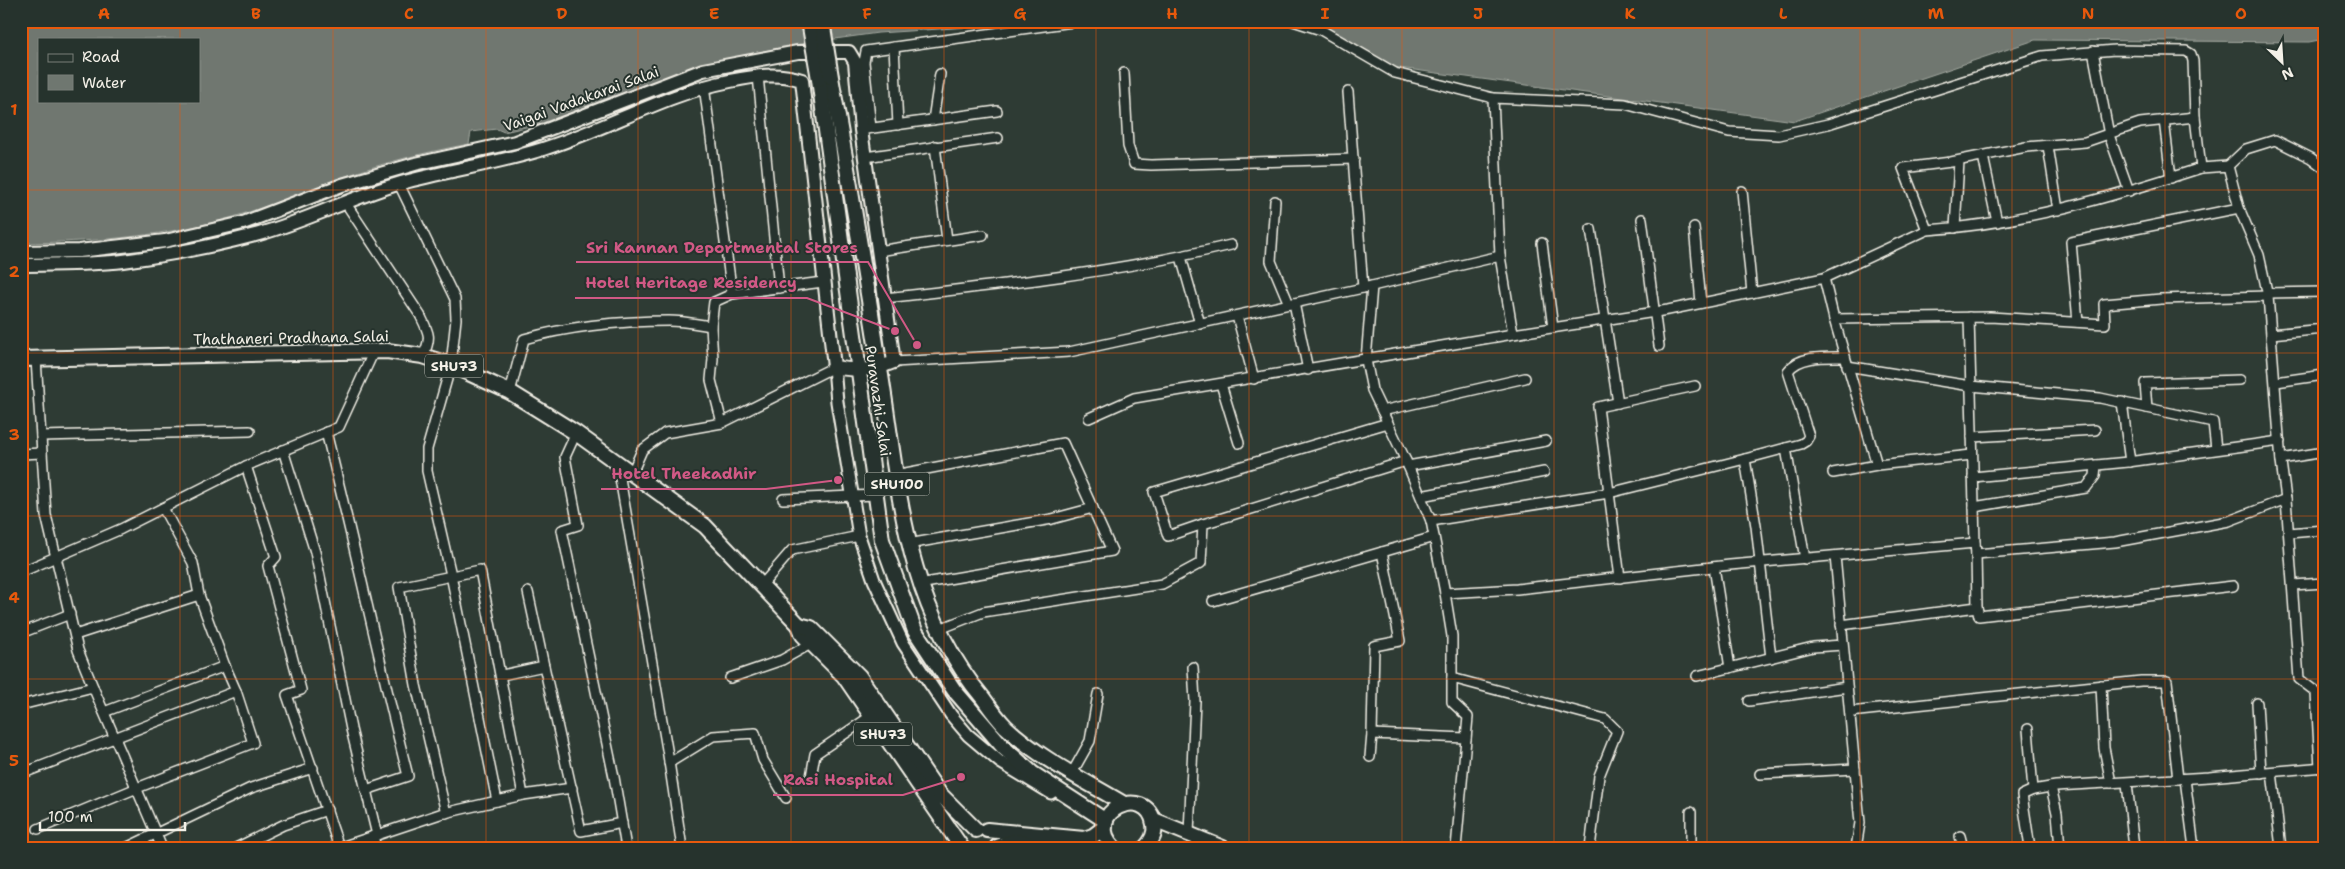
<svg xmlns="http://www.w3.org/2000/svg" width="2345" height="869" font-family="'Shantell Sans',sans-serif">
<rect width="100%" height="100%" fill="#2e3b34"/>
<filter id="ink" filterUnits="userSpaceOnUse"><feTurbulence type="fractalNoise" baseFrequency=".02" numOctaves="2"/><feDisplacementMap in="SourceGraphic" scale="10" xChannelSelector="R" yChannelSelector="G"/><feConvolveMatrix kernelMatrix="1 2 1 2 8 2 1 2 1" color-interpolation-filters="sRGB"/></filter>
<g filter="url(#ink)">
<g fill="#6f7770" stroke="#a4a8a0" fill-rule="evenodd">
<path d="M21 21H1062L878 33 792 45 704 64 539 124 504 132 497 129 471 132 469 144C425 152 382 163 340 178 300 192 261 210 219 221 155 237 90 242 23 243H21ZM39 39H199V101H39Z"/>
<polygon points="1312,21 2324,21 2324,39 2309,42 2035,40 1795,121 1392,67"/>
</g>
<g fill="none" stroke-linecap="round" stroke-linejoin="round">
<g stroke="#f4f1e8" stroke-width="12">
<g id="minor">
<polyline points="1293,21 1321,30 1395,73 1493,98"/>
<polyline points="894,47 898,125"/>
<polyline points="2093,51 2109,135 2129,191"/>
<polyline points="1124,73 1128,146 1134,164 1151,165 1354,159"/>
<polyline points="758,76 779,288"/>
<polyline points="704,86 732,294"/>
<polyline points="1348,92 1363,288"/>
<polyline points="933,120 940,74"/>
<polyline points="2164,120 2171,178"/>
<polyline points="871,128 864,62 866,51 1080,21"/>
<polyline points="866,129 997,111"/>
<polyline points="935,146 947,240"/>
<polyline points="2048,146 2058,210"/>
<polyline points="1983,156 1997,222"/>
<polyline points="865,157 998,138"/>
<polyline points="2228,166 2246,149 2275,140 2311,158 2324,168"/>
<polyline points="399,184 455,299 456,319 451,365 427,449 427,471 451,575 497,801"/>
<polyline points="1742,191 1752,293"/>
<polyline points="1275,201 1271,261 1289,304"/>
<path d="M345 202 420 315C429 333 432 337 423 356"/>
<polyline points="1642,219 1659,346"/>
<polyline points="1694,227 1701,303"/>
<polyline points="1955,228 1959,161"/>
<polyline points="1591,229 1618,403"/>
<path d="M1927 230C2021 224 2111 197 2201 168"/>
<polyline points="1542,243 1553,328"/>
<polyline points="878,251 983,235"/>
<polyline points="1500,256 1493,98 1625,104 1729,132 1779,135 1828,124 2042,56 2115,50 2186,51 2191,54 2193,61 2195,117"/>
<polyline points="1181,257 1200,324"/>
<polyline points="1824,278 1834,319 1990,317 2105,324 2104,304 2161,299 2268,296"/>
<polyline points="1372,286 1366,360 1372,390 1406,461"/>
<polyline points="2267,293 2324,292"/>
<path d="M885 298C1001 285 1117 272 1231 245"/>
<polyline points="1294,303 1308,370"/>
<polyline points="1237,316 1254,379"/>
<polyline points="1969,317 1975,543"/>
<polyline points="1834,319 1877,465"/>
<polyline points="2078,322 2071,242 2239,208"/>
<polyline points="2271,334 2324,329"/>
<polyline points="36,359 46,515 78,650 93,687"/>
<polyline points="894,362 1069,352 1372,286 1500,256 1513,334 1668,310 1824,278 1927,230 1903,168 1951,162 2026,147 2085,142 2140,123 2195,117 2201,168 2228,166 2239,208 2259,255 2268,296 2281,462 2286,499 2299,679 2316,692 2320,768"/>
<polyline points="1847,366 1971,386 2100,398 2213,422 2216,449"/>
<polyline points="2276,382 2324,375"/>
<polyline points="1221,384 1239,443"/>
<path d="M510 392 524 339C570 326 621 321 669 321 683 321 697 324 711 326"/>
<polyline points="2122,402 2130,462"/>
<polyline points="2147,408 2145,383 2240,380"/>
<polyline points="1382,411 1525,378"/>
<polyline points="1089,418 1134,398 1513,334"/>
<polyline points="722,423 711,380 713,359 711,326 714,302 732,294 823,282"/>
<path d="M326 432C355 546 379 662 408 776L366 790"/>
<polyline points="576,433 565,457 578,525 562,530 614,777 626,848"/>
<polyline points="41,436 250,431"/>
<polyline points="1972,437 2095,430"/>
<polyline points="1786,448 1805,559"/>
<polyline points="283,450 315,552 351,729 377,835"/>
<polyline points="21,454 42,453"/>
<polyline points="2281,459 2324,452"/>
<polyline points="617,461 668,755 682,848"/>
<polyline points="1408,466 1546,441"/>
<polyline points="632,473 642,450 665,433 722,423 834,367"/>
<polyline points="1833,473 1877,465 1972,455"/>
<polyline points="895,475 1063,443 1112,551 919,584"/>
<polyline points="1973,477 2128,462 2280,441"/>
<polyline points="1421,496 1544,472"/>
<polyline points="783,499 876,495"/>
<polyline points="1974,507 2086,488 2095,476 2096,465"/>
<polyline points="1431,521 1609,493 1745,459"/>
<polyline points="1203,524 1168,536 1154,492 1388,423"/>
<polyline points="2289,533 2324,530"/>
<polyline points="908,544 1052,519 1093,508"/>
<polyline points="1835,556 1860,823 1856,848"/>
<polyline points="1714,567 1730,668"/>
<polyline points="21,572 121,529 246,466"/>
<polyline points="1620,578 1598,407 1695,386"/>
<polyline points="2293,585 2324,583"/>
<polyline points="761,586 792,550 859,536"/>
<polyline points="528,592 544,666"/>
<polyline points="1445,593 1452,636 1452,702 1468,717 1456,848"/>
<polyline points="1213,601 1434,537"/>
<polyline points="1977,607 1979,616 2233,586"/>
<polyline points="1841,625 1977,607 1976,554"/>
<polyline points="937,630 983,612 1162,584 1201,563 1203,524 1406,461 1431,521 1445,593 1517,589 1730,565 1975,543 1976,554 2115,542 2229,521 2286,499"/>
<polyline points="21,633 70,614"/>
<polyline points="75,635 199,595 193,563 163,508"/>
<path d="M1771 658 1756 526 1745 459 1801 444 1806 441 1809 436 1788 371C1799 355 1827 357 1845 357"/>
<polyline points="502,675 544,666 581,831 622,823"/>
<polyline points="1697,676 1813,647 1843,645"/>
<polyline points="730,678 782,660 814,642"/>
<polyline points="1452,678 1605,719 1617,731 1599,776 1590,848"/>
<polyline points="2101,685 2104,748 2111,783"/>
<polyline points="1749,701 1847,687"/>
<polyline points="2257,703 2261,773"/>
<polyline points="21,705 93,687 162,848"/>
<polyline points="104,712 225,666 199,595"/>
<polyline points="1850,712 2141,681 2167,681 2178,779"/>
<polyline points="2028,729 2033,790"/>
<polyline points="1372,734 1374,646 1400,641 1382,552"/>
<polyline points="1370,757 1372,734 1466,738"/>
<polyline points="669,763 713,736 755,733 763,760 786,798"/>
<polyline points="2272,772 2281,848"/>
<polyline points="1072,773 1090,741 1098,694"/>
<polyline points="21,774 236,691 225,666"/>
<polyline points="1760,774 1855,769"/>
<polyline points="811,777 815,754 871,716"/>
<polyline points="2185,779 2194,848"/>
<polyline points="2127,783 2134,848"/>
<polyline points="2051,787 2057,813 2060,848"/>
<polyline points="446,813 416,685 399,587 480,570 523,795"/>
<polyline points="38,829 137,788 253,743 236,691"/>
<polyline points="1189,833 1195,701 1193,667"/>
<polyline points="373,836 376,848"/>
<polyline points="1960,836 1963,848"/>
<polyline points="339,847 287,695 301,690 268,566 276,557 246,466 339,427 374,351"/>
<polyline points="126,848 251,788 313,768"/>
<polyline points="236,848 283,825 327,810"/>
<polyline points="338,848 440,814 523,795 572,788"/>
<polyline points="1691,848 1691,812"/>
<polyline points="2030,848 2022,795 2033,790 2056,786 2209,777 2324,767"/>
</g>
</g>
<g stroke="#f4f1e8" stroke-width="15">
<polyline id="tertiary" points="834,367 837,402 859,536 874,580 903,643 951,715 968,735 1000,762 1051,793"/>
</g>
<g stroke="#f4f1e8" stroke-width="16">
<path id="secondary" d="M21 252 79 251 165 241 243 223 342 185 415 164 515 142 703 70 798 52H849L855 62 861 130 894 362C873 371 855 371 834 367L802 80C777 72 755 76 730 81 664 94 607 129 543 149 496 164 448 170 401 183 352 197 307 221 259 234 214 246 169 255 123 261 90 265 55 264 21 265"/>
</g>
<g stroke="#f4f1e8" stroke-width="18">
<g id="primary">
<path d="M831 77C848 172 864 267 879 363 899 482 902 601 983 698 990 708 998 719 1006 727 1040 759 1084 780 1124 804"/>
<polyline points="819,79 882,540 915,631 954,690 1004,748 1032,773 1106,821"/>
<polyline points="21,359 387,351 423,356 451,365 510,392 576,433 705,526 799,625 803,635 844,676 962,848"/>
<polyline points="799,625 811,628 859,676 939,793 976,830"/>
<polyline points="1154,820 1223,848"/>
<polyline points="987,830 1084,839 1093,836 1105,827"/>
<polyline points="997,847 1014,841 1027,843"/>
<path d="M1114 848C1080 812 1147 782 1154 824 1156 834 1152 841 1145 848"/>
</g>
</g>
<use href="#minor" stroke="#26332d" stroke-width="9"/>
<use href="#tertiary" stroke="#26332d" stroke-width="11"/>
<use href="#secondary" stroke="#26332d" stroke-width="12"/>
<use href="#primary" stroke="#26332d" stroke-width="14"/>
<g stroke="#f4f1e8" stroke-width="18" stroke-linecap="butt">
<g id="primary-bridge">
<polyline points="809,21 819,79"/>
<polyline points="822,21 831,77"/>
</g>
</g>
<use href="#primary-bridge" stroke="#26332d" stroke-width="14"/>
</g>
</g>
<path fill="none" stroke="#e8590c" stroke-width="1" stroke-opacity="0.55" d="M180 21V39M333 21V848M486 21V848M638 21V848M791 21V848M944 21V848M1096 21V848M1249 21V848M1402 21V848M1554 21V848M1707 21V848M1860 21V848M2012 21V848M2165 21V848M180 101V848M21 190H2324M21 353H2324M21 516H2324M21 679H2324"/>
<g text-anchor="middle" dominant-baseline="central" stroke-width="4" stroke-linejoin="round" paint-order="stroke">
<g fill="#26332d" stroke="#b6b8b0" stroke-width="1">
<rect x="425" y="354.5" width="58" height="23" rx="4"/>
<rect x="864.5" y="472.5" width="65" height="23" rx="4"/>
<rect x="854" y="722.5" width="58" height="23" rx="4"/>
</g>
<g font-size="14" font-weight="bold" fill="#f4f1e8">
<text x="454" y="366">SHU73</text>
<text x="897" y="484">SHU100</text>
<text x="883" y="734">SHU73</text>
</g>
<g font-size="15" fill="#f4f1e8" stroke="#26332d">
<text transform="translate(581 99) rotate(-20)">Vaigai Vadakarai Salai</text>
<text transform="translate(291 338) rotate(-1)">Thathaneri Pradhana Salai</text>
<text transform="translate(878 401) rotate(82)">Puravazhi Salai</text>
</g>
</g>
<path fill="none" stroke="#d15985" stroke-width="2" d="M917 345L868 262H576M895 331L807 298H575M838 480L766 489H601M961 777L903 795H773"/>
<g fill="#d15985" stroke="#26332d" stroke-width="2">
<circle cx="917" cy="345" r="5"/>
<circle cx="895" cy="331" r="5"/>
<circle cx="838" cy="480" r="5"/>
<circle cx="961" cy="777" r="5"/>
</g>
<g font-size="16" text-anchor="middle" font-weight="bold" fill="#d15985" stroke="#26332d" stroke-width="4" stroke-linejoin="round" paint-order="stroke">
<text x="722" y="253">Sri Kannan Deportmental Stores</text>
<text x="691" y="288">Hotel Heritage Residency</text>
<text x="684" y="479">Hotel Theekadhir</text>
<text x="838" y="785">Rasi Hospital</text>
</g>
<rect width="2345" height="869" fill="none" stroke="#26332d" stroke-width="55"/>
<rect x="38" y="38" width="162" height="65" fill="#26332d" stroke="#787f78"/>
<rect x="48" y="54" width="25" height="8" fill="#26332d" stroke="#787f78"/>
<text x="82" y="62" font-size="15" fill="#f4f1e8">Road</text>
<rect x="48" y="75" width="25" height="15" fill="#6f7770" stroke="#787f78"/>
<text x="82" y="88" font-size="15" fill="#f4f1e8">Water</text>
<g transform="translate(2282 62) rotate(155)" stroke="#26332d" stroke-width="4" paint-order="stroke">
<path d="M0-4L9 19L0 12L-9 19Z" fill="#f4f1e8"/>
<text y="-8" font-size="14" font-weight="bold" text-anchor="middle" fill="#f4f1e8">N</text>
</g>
<path d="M40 822v8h145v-8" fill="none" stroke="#f4f1e8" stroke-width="2.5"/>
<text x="48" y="822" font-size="15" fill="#f4f1e8" stroke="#26332d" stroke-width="4" paint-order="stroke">100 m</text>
<rect x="28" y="28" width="2290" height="814" fill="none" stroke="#e8590c" stroke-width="2"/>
<g font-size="16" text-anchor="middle" font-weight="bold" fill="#e8590c">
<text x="104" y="19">A</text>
<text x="256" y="19">B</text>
<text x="409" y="19">C</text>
<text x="562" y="19">D</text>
<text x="714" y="19">E</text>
<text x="867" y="19">F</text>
<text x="1020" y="19">G</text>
<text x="1172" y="19">H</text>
<text x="1325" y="19">I</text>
<text x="1478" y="19">J</text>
<text x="1630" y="19">K</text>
<text x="1783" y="19">L</text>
<text x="1936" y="19">M</text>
<text x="2088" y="19">N</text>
<text x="2241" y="19">O</text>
<text x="14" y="115">1</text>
<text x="14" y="277">2</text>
<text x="14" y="440">3</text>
<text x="14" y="603">4</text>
<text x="14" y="766">5</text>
</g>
</svg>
